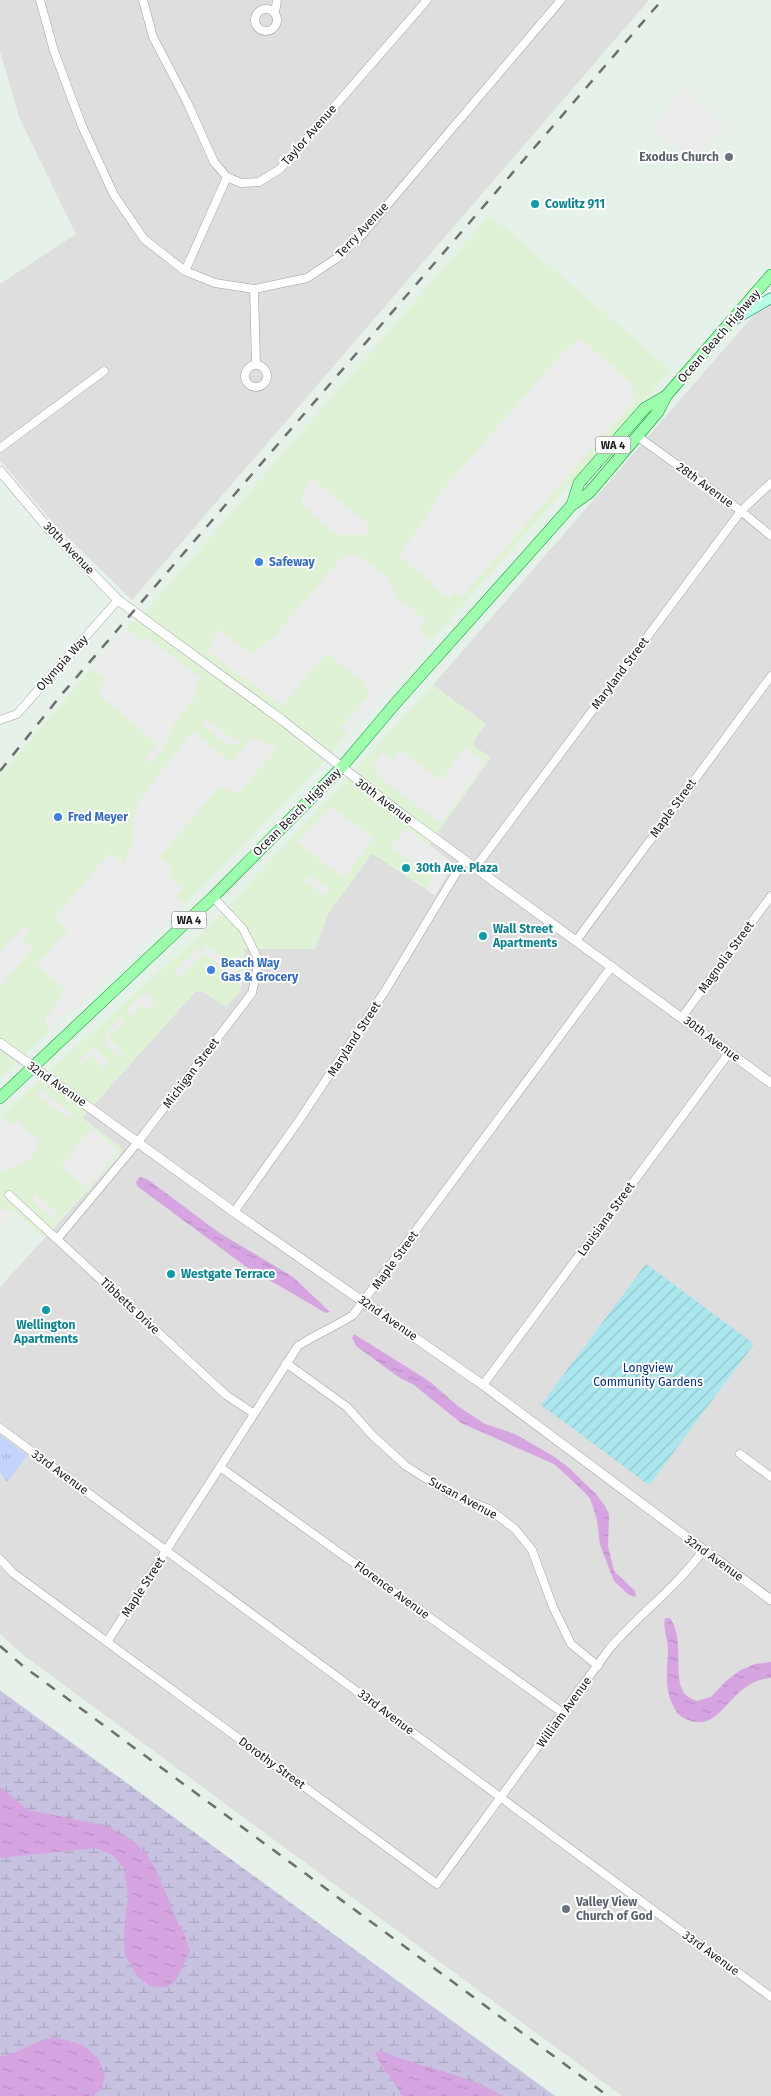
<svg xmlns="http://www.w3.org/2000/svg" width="771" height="2096" font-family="'Fira Sans',sans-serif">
<defs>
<pattern id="wetland-marsh" width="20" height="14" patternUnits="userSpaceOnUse" patternTransform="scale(1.25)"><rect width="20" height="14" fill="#c6c2e0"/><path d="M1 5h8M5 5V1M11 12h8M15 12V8" fill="none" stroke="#aaa6c0"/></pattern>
<pattern id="park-tufts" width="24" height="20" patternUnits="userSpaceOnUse" patternTransform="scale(1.25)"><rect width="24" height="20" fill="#c2d4fc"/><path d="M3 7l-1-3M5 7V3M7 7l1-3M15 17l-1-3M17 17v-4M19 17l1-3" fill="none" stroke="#a6b6d8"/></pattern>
<pattern id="garden-furrows" width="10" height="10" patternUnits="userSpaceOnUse" patternTransform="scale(1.25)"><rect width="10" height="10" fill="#aae6ed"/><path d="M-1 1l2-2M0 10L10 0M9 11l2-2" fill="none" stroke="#92c5cb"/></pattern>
<pattern id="water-ripples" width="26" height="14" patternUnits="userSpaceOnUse" patternTransform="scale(1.25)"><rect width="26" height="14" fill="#d6a4e1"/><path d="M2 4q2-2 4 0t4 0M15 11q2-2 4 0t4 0" fill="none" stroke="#b78dc1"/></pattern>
</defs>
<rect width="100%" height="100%" fill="#e6f1e9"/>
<g fill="#dddedd">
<polygon points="0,0 649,0 132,600 54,524 0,460 0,284 76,234 19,117 0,51"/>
<polygon points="771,295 771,2096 622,2096 22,1654 0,1634 0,1287 122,1153 120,1146 82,1118 195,992 202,991 226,1007 243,949 315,948 328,914 372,853 435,895 429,845 439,830 472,744 485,724 433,685"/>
</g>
<g fill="#dff2d5">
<polygon points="490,215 671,370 314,772 197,892 0,1078 0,776 131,623 148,609"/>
<polygon points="433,685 486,724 472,744 491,758 429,845 453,863 435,895 372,853 328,914 315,949 244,949 246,974 239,993 226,1007 202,991 195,992 82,1118 120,1146 122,1152 43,1237 14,1211 2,1210 0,1208 0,1116 211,925"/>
</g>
<polygon fill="url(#wetland-marsh)" points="0,1690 1,1691 555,2096 0,2096"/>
<polygon fill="url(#park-tufts)" points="0,1435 27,1455 7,1482 0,1472"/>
<polygon fill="url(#garden-furrows)" points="646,1264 754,1344 649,1485 541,1405"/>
<g fill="#ececec">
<polygon points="683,89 724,124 692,162 651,127"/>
<polygon points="581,339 634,385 629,392 636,398 461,598 455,593 449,599 399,555 428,515 437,496 566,349"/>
<polygon points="312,478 371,527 367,535 337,535 301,504 307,483"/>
<polygon points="357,554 388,578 396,597 426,620 420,630 431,640 348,734 341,727 369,696 364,682 326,653 282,706 207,651 218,629 252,654 274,637 341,558"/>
<polygon points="126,628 143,642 147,637 201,678 197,684 195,698 171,728 165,747 151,764 145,759 157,744 97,693 106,680 92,668"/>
<polygon points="203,717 233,739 238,738 240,742 237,745 226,744 203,725"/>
<polygon points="193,731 231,763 253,737 277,748 239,793 219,787 160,856 173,868 168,874 183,889 176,896 185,904 49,1031 45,1020 65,990 37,965 68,930 54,918 110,853 124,864 133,844 133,817 140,799"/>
<polygon points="465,747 486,762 441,823 374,773 378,768 373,764 382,752 392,760 399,749 441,780"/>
<polygon points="332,807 374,838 344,878 297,842"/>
<polygon points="406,828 453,863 435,895 426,890 433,877 391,847"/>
<polygon points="310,875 330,889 325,896 305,881"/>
<polygon points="24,925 29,929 22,939 33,949 0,987 0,953"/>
<polygon points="205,945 236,968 232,974 204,953"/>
<polygon points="198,948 204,953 180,977 174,972"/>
<polygon points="146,992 156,1002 146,1010 142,1006 130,1017 127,1009"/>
<polygon points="121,1018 125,1022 109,1037 123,1053 119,1057 104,1042 109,1037 105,1033"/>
<polygon points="94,1047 109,1063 103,1068 91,1055 79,1066 79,1060"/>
<polygon points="41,1090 73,1114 69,1119 37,1095"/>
<polygon points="3,1116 12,1125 17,1120 40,1142 36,1146 38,1149 26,1162 2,1171 0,1169 0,1120"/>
<polygon points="92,1128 119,1152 86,1188 61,1166 73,1153 72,1151"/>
<polygon points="35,1193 56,1212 54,1219 33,1201"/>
<polygon points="0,1208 2,1210 14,1211 0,1226"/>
</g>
<g fill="url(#water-ripples)">
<polygon points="140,1177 147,1179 218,1232 293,1277 330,1312 326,1313 245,1266 137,1186 136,1182"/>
<polygon points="354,1334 429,1381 459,1407 485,1424 515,1434 553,1456 568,1467 596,1494 605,1506 609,1514 608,1546 614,1571 635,1591 636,1597 629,1595 614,1581 600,1545 597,1520 590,1498 575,1483 554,1464 461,1423 414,1385 400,1378 356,1346 352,1338"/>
<path d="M665 1618H670C686 1640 671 1680 686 1695 689 1698 694 1700 697 1701L711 1697 727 1680 741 1670 755 1664 771 1662V1678C762 1679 754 1681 746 1687 728 1698 716 1729 691 1721 679 1717 676 1713 671 1701 664 1683 668 1667 668 1648 667 1637 663 1629 665 1618Z"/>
<polygon points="0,1787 28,1810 108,1826 132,1840 147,1854 158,1874 176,1919 185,1936 190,1951 176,1980 167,1987 150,1986 137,1976 125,1955 124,1931 128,1897 124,1869 113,1855 96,1848 0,1858"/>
<path d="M54 2037 83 2045 98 2058 105 2076 101 2090 92 2096H0V2057C19 2053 34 2041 54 2037Z"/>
<path d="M379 2050C420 2068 463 2072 503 2096H402C395 2081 382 2069 375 2054Z"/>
</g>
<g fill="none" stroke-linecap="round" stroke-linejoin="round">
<g stroke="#a1a1a1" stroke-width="9">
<g id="minor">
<polyline points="40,0 54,51 82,126 114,195 144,239 185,271 215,283 254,289 307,278 337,258 360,237 561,0"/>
<polyline points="143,0 153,37 187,102 214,162 227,177 241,183 259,182 280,169 427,0"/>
<circle cx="266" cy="20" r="11"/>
<polyline points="275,13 277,0"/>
<polyline points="185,271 227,177"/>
<polyline points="254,289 256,364"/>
<circle cx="256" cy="376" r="11"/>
<polyline points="637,436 741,511 771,536"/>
<polyline points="0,448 104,371"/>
<polyline points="0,720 17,714 118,600"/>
<polyline points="475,868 741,511 771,483"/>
<polyline points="576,941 771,676"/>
<polyline points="682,1017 771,896"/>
<polyline points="9,1195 226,1395 253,1413"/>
<polyline points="234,1212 298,1122 385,991 464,860"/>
<polyline points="58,1238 138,1142 252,993 259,961 243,929 213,897"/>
<polyline points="286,1363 347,1407 372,1435 406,1466 450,1494 489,1509 515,1529 532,1550 553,1607 571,1644 598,1666"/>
<polyline points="483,1385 729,1053"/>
<polyline points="0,1428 771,1997"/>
<polyline points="740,1454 771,1477"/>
<polyline points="220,1467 563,1713"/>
<path d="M0 1559 13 1573 437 1884 610 1648C640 1614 676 1587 703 1551"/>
<path d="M107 1642 298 1346C316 1334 335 1327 353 1315L612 966"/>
</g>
</g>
<g stroke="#a1a1a1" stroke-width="10">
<g id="tertiary">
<polyline points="0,471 48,528 118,600 282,720 404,816 771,1083"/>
<polyline points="0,1043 234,1212 483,1385 771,1600"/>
</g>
</g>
<g stroke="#007e59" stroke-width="11">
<polyline id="secondary" points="734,320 771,298"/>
</g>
<g stroke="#009c2a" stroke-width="12">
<g id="primary">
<polyline points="572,505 579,483 645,408 666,396"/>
<polyline points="0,1098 213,897 341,768 394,705 572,505 589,493 658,412 666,396 771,275"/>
</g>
</g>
<use href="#minor" stroke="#fff" stroke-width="8"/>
<use href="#tertiary" stroke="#fff" stroke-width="9"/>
<use href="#secondary" stroke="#b8fde5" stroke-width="10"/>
<use href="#primary" stroke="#9dffad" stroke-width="11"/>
<g stroke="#6e6e6e" stroke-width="2.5" stroke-dasharray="10 10" stroke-linecap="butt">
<polyline points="0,771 62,694 662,0"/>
<polyline points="0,1646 23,1666 608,2096"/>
</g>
</g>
<g fill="#6b7280" stroke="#fff" stroke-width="2">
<circle cx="729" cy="157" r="5"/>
<circle cx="566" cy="1909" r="5"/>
</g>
<g fill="#0f9aa8" stroke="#fff" stroke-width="2">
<circle cx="535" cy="204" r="5"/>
<circle cx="406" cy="868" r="5"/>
<circle cx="483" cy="936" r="5"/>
<circle cx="171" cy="1274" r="5"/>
<circle cx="46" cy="1310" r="5"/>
</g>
<g fill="#3f7fe0" stroke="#fff" stroke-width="2">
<circle cx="259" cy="562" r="5"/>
<circle cx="58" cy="817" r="5"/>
<circle cx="211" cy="970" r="5"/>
</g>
<g text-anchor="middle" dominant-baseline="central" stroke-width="4" stroke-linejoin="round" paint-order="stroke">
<g fill="#fff" stroke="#636363" stroke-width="1">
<rect x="595.5" y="436.5" width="35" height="17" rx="4"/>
<rect x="171.5" y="911.5" width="35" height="17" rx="4"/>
</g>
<g font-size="11" font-weight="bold" fill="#202020">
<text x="613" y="445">WA 4</text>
<text x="189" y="920">WA 4</text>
</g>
<g font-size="12" fill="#202020" stroke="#fff">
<text transform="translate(309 135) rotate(-49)">Taylor Avenue</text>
<text transform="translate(362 230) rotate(-47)">Terry Avenue</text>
<text transform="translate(719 336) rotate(-49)">Ocean Beach Highway</text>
<text transform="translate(705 485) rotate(36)">28th Avenue</text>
<text transform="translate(69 548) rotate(46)">30th Avenue</text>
<text transform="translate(62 663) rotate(-48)">Olympia Way</text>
<text transform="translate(620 673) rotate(-53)">Maryland Street</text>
<text transform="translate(384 801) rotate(37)">30th Avenue</text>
<text transform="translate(673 808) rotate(-54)">Maple Street</text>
<text transform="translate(297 812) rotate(-45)">Ocean Beach Highway</text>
<text transform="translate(726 957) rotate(-54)">Magnolia Street</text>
<text transform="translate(354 1039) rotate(-57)">Maryland Street</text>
<text transform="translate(712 1039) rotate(37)">30th Avenue</text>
<text transform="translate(191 1073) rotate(-53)">Michigan Street</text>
<text transform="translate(57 1084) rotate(35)">32nd Avenue</text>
<text transform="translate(606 1219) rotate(-54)">Louisiana Street</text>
<text transform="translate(395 1260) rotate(-54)">Maple Street</text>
<text transform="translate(130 1306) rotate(43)">Tibbetts Drive</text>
<text transform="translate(388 1318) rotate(35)">32nd Avenue</text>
<text transform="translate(60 1472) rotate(36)">33rd Avenue</text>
<text transform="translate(463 1498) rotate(28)">Susan Avenue</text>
<text transform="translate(714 1558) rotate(36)">32nd Avenue</text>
<text transform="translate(143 1587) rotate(-57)">Maple Street</text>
<text transform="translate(392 1590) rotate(36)">Florence Avenue</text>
<text transform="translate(386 1712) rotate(37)">33rd Avenue</text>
<text transform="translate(564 1712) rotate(-54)">William Avenue</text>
<text transform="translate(272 1763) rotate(36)">Dorothy Street</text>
<text transform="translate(711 1953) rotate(36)">33rd Avenue</text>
</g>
<g font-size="12" font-weight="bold" fill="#5b616d" stroke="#fff" text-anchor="end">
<text x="719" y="157">Exodus Church</text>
<text x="576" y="1902" text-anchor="start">Valley View<tspan x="576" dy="14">Church of God</tspan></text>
</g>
<g font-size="12" font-weight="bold" fill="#0d838f" stroke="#fff" text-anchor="start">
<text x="545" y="204">Cowlitz 911</text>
<text x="416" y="868">30th Ave. Plaza</text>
<text x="493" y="929">Wall Street<tspan x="493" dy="14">Apartments</tspan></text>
<text x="181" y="1274">Westgate Terrace</text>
<text x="46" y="1325" text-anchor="middle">Wellington<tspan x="46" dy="14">Apartments</tspan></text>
</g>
<g font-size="12" font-weight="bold" fill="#366cbe" stroke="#fff" text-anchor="start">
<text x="269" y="562">Safeway</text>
<text x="68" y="817">Fred Meyer</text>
<text x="221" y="963">Beach Way<tspan x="221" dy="14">Gas &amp; Grocery</tspan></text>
</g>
<g font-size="12" fill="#062f86" stroke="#fff">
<text x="648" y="1368">Longview<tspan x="648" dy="14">Community Gardens</tspan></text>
</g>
</g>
</svg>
